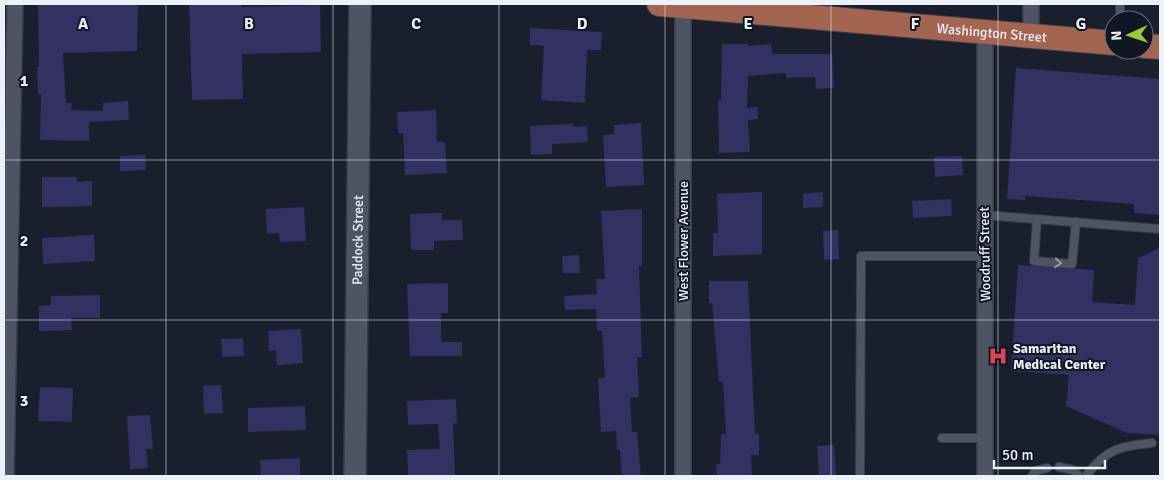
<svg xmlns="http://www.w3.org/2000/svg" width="1164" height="480" font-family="Signika,sans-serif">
<rect width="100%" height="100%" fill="#1a1f2d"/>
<g fill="#323161">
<polygon points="38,4 138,4 137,51 63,53 66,103 72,103 71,110 103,111 103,103 128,101 129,120 89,122 89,141 40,140 41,94 38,94 37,67 39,67"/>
<polygon points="189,4 241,4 241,7 320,5 321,52 242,54 243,99 192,100"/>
<polygon points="530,28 602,32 601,50 587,50 585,103 541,100 544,46 530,45"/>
<polygon points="722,44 748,44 748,46 771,44 772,54 832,54 834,88 816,89 815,77 786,78 786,73 748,76 747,108 757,107 758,119 748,120 750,152 719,153 718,100 721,100"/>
<polygon points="1016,68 1160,79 1160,215 1134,213 1134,204 1025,196 1025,200 1007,199"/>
<polygon points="436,110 437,142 445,142 447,173 405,175 403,133 398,133 397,112"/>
<polygon points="641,123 644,185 606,187 603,135 614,134 614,125"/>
<polygon points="574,124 573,127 587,126 588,142 552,144 552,154 531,155 530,126"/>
<polygon points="145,155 146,170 120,171 120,156"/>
<polygon points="962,156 963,175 935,177 934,157"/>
<polygon points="42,177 77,177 77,182 92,181 92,206 42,207"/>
<polygon points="762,192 762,254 713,256 713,233 718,233 717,194"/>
<polygon points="823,192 823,207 803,208 803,194"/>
<polygon points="951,199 952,216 913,218 912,201"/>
<polygon points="304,207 306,241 280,242 279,233 267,234 266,209"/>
<polygon points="642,209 642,266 639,266 642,357 637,357 639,397 630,398 632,432 637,432 641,476 622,476 620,450 617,450 616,431 601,432 598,378 605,378 602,331 597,331 596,309 565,310 564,296 597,294 596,279 605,279 601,211"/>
<polygon points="442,213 442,220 462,220 463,240 434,241 434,250 411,250 410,214"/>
<polygon points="838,230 839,259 824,260 823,231"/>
<polygon points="94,235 95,261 43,264 42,238"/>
<polygon points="1160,248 1160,435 1127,433 1066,406 1069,375 1011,371 1018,265 1094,270 1092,302 1135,305 1138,258"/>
<polygon points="579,255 580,273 563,273 562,256"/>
<polygon points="709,281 748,281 755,434 759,434 759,455 751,455 752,476 717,476 716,464 720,464 721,434 726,434 723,382 719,382 712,303 709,303"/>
<polygon points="448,283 448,313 441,313 441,342 462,342 462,356 410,356 407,284"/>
<polygon points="100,295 100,318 71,318 72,330 39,331 39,306 51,305 51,296"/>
<polygon points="301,329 303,363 277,365 276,350 269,351 268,331"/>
<polygon points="243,338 244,356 222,357 221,339"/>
<polygon points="221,385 223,413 204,414 203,386"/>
<polygon points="40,387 73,388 72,422 38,421"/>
<polygon points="456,399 457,423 453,424 455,476 408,476 407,450 440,449 438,424 408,425 407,401"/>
<polygon points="305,406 306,430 248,432 248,408"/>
<polygon points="150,415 153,449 146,449 148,468 130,469 127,416"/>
<polygon points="834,445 836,476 819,476 817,446"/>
<polygon points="300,458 300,476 261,476 260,460"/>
</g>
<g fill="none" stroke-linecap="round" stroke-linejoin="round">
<g stroke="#383c46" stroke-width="10">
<g id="service">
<polyline points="1120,20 1120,4"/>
<polyline points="985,215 1160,229"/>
<polyline points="1037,219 1034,261 1072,264 1076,222"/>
<polyline points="942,438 985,438"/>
<polyline points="1059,467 1073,470 1079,476"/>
<polyline points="860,476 861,256 985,256"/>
<polyline points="1032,476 1035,471 1047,468"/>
<path d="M1086 476C1106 449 1120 446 1152 443"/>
</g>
</g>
<g stroke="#383c46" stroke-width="18">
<g id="minor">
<polyline points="683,4 683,476"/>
<polyline points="1031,4 1031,36"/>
<polyline points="6,476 15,4"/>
<polyline points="985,476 985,32"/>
</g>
</g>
<g stroke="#383c46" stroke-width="24">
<g id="secondary">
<path id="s1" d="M355 476 360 4"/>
</g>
</g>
<g stroke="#383c46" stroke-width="26">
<g id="primary">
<path id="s2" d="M659 4 1114 43"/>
<polyline points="1144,46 1160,47"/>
</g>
</g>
<use href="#service" stroke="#4d5463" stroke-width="8"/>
<use href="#minor" stroke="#4d5463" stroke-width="15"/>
<use href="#secondary" stroke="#4d5463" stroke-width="21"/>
<use href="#primary" stroke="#a3654f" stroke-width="24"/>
</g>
<defs><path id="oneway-chevron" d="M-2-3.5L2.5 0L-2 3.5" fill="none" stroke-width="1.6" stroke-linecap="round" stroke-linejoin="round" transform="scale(1.25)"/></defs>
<use stroke="#959aa6" href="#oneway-chevron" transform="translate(1058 263) rotate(5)"/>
<path fill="none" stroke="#ecf0f9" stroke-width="1" stroke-opacity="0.55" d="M166 4V476M333 4V476M499 4V476M665 4V476M831 4V476M998 4V476M4 160H1160M4 320H1160"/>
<defs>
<g id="hospital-bare" transform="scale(1.5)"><path d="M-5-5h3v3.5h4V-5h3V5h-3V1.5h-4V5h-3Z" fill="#e0444e" stroke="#111623" stroke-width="2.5" paint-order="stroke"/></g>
</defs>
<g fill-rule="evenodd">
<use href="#hospital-bare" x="998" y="356"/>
</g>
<g text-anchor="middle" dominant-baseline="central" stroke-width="4" stroke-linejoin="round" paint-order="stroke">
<g font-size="14" fill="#ecf0f9" stroke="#111623">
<text stroke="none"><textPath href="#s2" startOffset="334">Washington Street</textPath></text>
<text stroke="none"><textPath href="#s1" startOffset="236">Paddock Street</textPath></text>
<text transform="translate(683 241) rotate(-90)">West Flower Avenue</text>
<text transform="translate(985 254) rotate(-91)">Woodruff Street</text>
</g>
<g font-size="14" font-weight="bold" fill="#ecf0f9" stroke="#111623" text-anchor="start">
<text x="1013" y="348">Samaritan<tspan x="1013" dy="16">Medical Center</tspan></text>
</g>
</g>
<g font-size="16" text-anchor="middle" font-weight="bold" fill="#ecf0f9" stroke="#111623" stroke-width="4" stroke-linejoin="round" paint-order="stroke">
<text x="83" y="29">A</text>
<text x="249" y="29">B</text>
<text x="416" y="29">C</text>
<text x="582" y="29">D</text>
<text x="748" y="29">E</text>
<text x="915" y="29">F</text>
<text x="1081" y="29">G</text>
<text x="24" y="86">1</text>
<text x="24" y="246">2</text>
<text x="24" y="406">3</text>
</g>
<rect width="1164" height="480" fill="none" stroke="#ecf0f9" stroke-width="10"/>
<g transform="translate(1129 35) rotate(267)"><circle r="24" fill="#111623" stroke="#696d79"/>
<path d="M0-4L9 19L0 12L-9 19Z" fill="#9cca32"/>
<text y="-8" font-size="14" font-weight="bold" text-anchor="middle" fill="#ecf0f9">N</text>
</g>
<path d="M994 460v8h111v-8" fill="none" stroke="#ecf0f9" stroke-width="2.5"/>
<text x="1002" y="460" font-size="15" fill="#ecf0f9" stroke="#111623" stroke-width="4" paint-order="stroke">50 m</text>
</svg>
